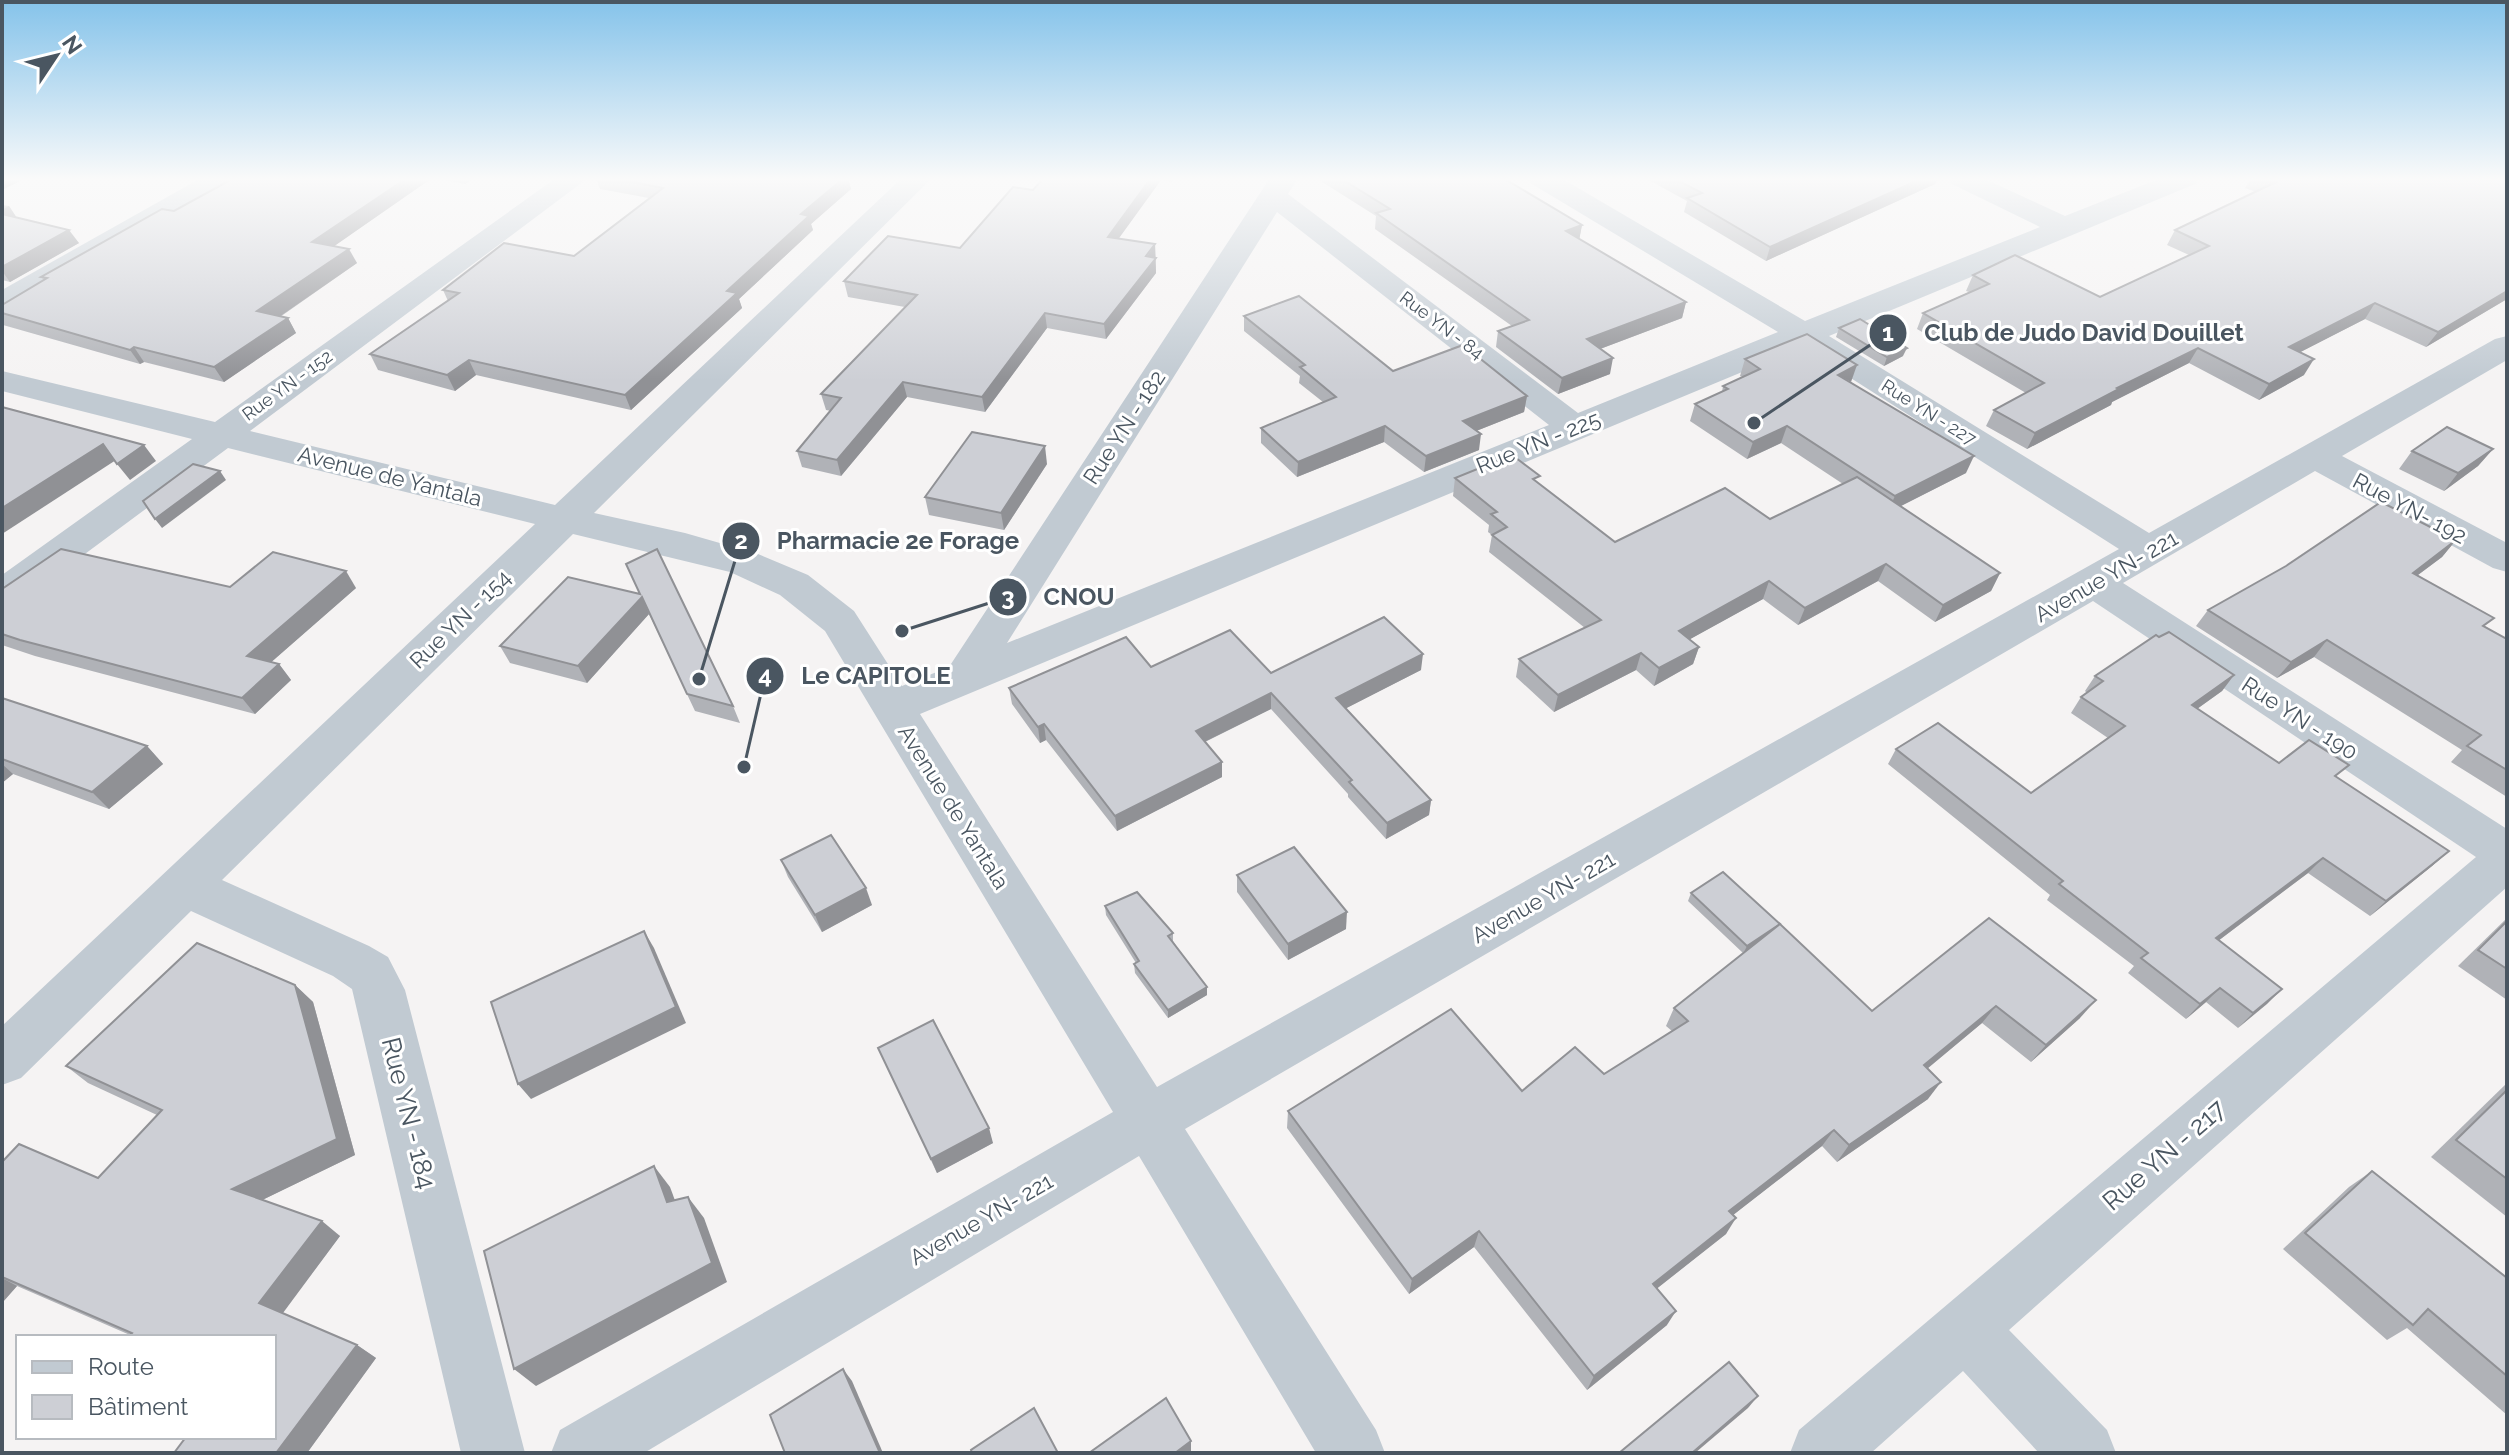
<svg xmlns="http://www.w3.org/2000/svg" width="2509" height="1455" font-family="Raleway,sans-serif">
<rect width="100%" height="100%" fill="#f5f3f3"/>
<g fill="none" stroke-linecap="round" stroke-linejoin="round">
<g fill="#c1cad2" fill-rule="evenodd">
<polygon points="201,178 235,178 231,184 13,310 2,313 2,290"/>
<path d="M556 178H588L250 431 555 505 902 178H932L594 513 685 533 758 554 808 575 854 611 902 686 949 667 1270 178H1298L1288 194 1578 413 1778 332 1532 184 1528 178H1561L1805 321 2040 227 1952 184 1948 178H1983L2065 216 2161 178H2199L2195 184 1829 336 2149 533 2495 339 2507 336V360L2342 456 2507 543V572L2493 568 2315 471 2123 583 2507 829V887L2009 1330 2107 1430 2116 1453H2039L1963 1371 1871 1453H1790L1799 1430 2476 857 2093 601 1185 1129 1376 1430 1385 1453H1316L1139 1156 644 1453H551L560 1430 1113 1112 825 631 780 595 730 572 573 534 222 880 369 946 388 957 405 990 525 1453H461L352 989 333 976 191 911 21 1078 2 1085V1026L535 524 228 448 16 605 2 609V575L192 439 2 391V371L215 422ZM1277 212 1549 425 1007 643ZM1802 347 2119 549 1157 1087 920 714Z"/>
</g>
</g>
<g fill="#b0b2b7">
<polygon points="234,178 474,178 465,184 432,178 334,246 357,263 280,317 288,318 296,333 224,382 144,362 140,364 3,325 2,323 2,305 44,280 41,277 174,211"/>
<polygon points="596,178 848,178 851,189 811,224 813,230 739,299 742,308 631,410 476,375 455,391 378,370 370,354 448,301 443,290 574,256 649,198 600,189"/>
<polygon points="1044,178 1175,178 1172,182 1161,180 1118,239 1155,244 1156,273 1106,339 1047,328 985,412 907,397 841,476 802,467 797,451 831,411 826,410 821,394 905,307 848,297 844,281 960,248 1033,190"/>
<polygon points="1316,178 1503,178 1582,225 1579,239 1686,302 1682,318 1600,349 1610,374 1558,394 1496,347 1498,331 1512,326 1375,229 1376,216"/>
<polygon points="1645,178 1938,178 1935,184 1766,261 1684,212 1687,201"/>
<polygon points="2251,178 2507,178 2507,299 2426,347 2365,319 2300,352 2304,375 2259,400 2189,363 2112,402 2111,405 2027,449 1986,426 1994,410 2026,393 1917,329 1923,313 1969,292 1966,291 1973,275 2100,297 2189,255 2167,245 2175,230 2256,192 2245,188"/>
<polygon points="2,205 9,206 17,218 79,243 10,282 2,280"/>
<polygon points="1244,316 1393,371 1527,396 1524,412 1476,431 1479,450 1424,472 1384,442 1297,477 1261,443 1261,428 1323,402 1299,383 1300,376 1244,331"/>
<polygon points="1839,328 1903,356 1884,366 1836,337"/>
<polygon points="1745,359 1851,382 1966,473 1901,506 2000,573 1991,591 1935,622 1878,581 1798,625 1763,599 1690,639 1699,647 1693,664 1654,686 1636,670 1554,712 1516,677 1519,659 1585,628 1489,552 1492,535 1488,532 1489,525 1453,496 1455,478 1538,483 1615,542 1770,519 1843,484 1781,443 1747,459 1690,421 1695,404 1722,392 1723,386 1743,377 1740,376"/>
<polygon points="2493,449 2478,466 2444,491 2399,469 2412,451"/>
<polygon points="1047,464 1004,530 929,515 925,497"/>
<polygon points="2456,540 2442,557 2418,575 2486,627 2507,639 2507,797 2451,762 2462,750 2314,657 2277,678 2196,626 2208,610"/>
<polygon points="230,587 356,588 271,662 279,664 291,680 255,714 35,656 2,645 2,589"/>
<polygon points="640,594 733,706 740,723 695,711 649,614 587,683 510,663 500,646"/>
<polygon points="1151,667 1271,673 1421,670 1346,708 1431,800 1429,815 1386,839 1348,797 1348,794 1271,709 1205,742 1222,762 1222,777 1117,831 1046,740 1040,743 1012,704 1009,688"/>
<polygon points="2234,675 2222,691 2197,709 2279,763 2337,778 2449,851 2432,866 2370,916 2308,873 2218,941 2282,989 2238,1028 2206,1002 2186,1019 2128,973 2134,966 2047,900 2050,895 1888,764 1896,749 2031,793 2108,738 2071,713 2081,697 2087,693 2085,691 2095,676"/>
<polygon points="2,698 147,746 163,764 109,809 13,774 2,783"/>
<polygon points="781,860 872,905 822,932 788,877"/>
<polygon points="1237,875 1346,929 1288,960 1237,892"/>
<polygon points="1691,893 1872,1011 1989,918 2080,1018 2031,1062 1982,1023 1927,1069 1928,1099 1837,1162 1822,1146 1733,1215 1726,1234 1657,1288 1667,1325 1587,1390 1474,1247 1409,1294 1287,1128 1288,1111 1522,1091 1604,1074 1672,1031 1666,1026 1674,1008 1743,953 1688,901"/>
<polygon points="1105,906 1173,933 1173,941 1207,995 1168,1018 1135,973 1134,964 1136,963 1106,915"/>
<polygon points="2507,918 2507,1000 2458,966"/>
<polygon points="295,985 313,1002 355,1155 262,1200 340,1236 282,1313 357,1345 376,1358 307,1453 174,1453 274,1437 130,1335 17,1286 2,1303 2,1162 98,1178 157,1115 88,1083 66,1066"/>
<polygon points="878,1048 993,1143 937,1173"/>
<polygon points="2507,1083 2507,1217 2431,1157"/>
<polygon points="2372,1171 2507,1278 2507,1415 2407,1328 2387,1340 2283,1249 2349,1187"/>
</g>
<g fill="#909195">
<polygon points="2,178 26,178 2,190"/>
<polygon points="407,178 432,178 320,256 312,242"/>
<polygon points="462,178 474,178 465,184"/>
<polygon points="844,178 848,178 851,189 811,224 813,230 739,299 742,308 631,410 625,395 801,214"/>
<polygon points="1151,178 1160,178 1161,180 1109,252 1108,237"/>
<polygon points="1923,178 1938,178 1935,184 1766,261 1770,247"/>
<polygon points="9,206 18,220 2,221 2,210"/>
<polygon points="1582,225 1579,241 1566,231"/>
<polygon points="69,230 79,243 10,282 2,271 2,267"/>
<polygon points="1155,244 1156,273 1106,339 1104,324"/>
<polygon points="349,249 357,263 266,326 257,311"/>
<polygon points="2507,291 2507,299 2426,347 2438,332"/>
<polygon points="1686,302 1682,318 1584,355 1587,339"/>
<polygon points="2375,303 2365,319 2279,363 2289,347"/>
<polygon points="1045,313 1047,328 985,412 982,397"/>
<polygon points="288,318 296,333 224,382 214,367"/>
<polygon points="134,347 144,362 140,364 130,350"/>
<polygon points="1907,348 1903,356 1884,366 1887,357"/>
<polygon points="2198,348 2189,363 2112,402 2111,405 2027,449 2035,433 2117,388"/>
<polygon points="1613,358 1610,374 1558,394 1562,378"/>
<polygon points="2314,359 2304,375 2259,400 2269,384"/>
<polygon points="469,360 476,375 455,391 447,375"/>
<polygon points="1857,365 1851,382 1838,375"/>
<polygon points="903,382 907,397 841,476 837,460"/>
<polygon points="1527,396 1524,412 1461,437 1463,421"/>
<polygon points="1385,426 1384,442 1297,477 1298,462"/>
<polygon points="1787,426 1781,443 1747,459 1753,442"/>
<polygon points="1481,434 1479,450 1424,472 1426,456"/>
<polygon points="103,444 116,460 2,534 2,508"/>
<polygon points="144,445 156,461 130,480 117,464"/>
<polygon points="1045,446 1047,464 1004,530 1001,513"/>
<polygon points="2493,449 2478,466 2444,491 2458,473"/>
<polygon points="1974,456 1966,473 1887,513 1895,496"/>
<polygon points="220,471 226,480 162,528 155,519"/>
<polygon points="2456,540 2442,557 2399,589 2413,573"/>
<polygon points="1886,564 1878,581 1798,625 1805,608"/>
<polygon points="346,571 356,588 260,672 247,656"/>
<polygon points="2000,573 1991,591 1935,622 1943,605"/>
<polygon points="1769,581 1763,599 1674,648 1679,631"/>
<polygon points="642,597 649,614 587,683 578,666"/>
<polygon points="2327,640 2314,657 2277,678 2291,662"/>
<polygon points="1699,647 1693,664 1654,686 1659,668"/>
<polygon points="1641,653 1636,670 1554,712 1558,695"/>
<polygon points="1423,654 1421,670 1335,714 1336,698"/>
<polygon points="279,664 291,680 255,714 242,698"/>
<polygon points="2234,675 2222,691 2180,721 2192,705"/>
<polygon points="1271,693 1271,709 1196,746 1196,731"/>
<polygon points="1044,724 1046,740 1040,743 1038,727"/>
<polygon points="147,746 163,764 109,809 92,792"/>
<polygon points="1222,762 1222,777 1117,831 1115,816"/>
<polygon points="2,764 13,774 2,783"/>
<polygon points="1431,800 1429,815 1386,839 1387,823"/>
<polygon points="2449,851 2432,866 2370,916 2386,901"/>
<polygon points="2323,858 2308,873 2202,953 2216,938"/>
<polygon points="866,888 872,905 822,932 815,915"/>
<polygon points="1347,912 1346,929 1288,960 1288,944"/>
<polygon points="1780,924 1743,954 1747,946"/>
<polygon points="644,931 654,948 686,1023 531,1099 518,1084"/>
<polygon points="295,985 313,1002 355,1155 252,1205 232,1189"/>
<polygon points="1207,987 1207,995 1168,1018 1168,1010"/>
<polygon points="2220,988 2206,1002 2186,1019 2200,1004"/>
<polygon points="2282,989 2267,1004 2238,1028 2253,1013"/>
<polygon points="2096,1000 2080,1018 2031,1062 2046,1045"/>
<polygon points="1996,1006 1982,1023 1911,1082 1924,1065"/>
<polygon points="1941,1082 1928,1099 1837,1162 1849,1145"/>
<polygon points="989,1128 993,1143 937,1173 931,1159"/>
<polygon points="1834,1130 1822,1146 1719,1226 1729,1211"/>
<polygon points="654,1166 670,1187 683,1222 667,1202"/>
<polygon points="688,1197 704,1218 727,1282 536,1386 514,1369"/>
<polygon points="1736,1218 1726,1234 1645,1298 1653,1284"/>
<polygon points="322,1221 340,1236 280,1317 259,1303"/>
<polygon points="1479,1231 1474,1247 1409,1294 1412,1279"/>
<polygon points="2,1278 17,1286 2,1303"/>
<polygon points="1676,1311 1667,1325 1587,1390 1594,1376"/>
<polygon points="357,1345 376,1358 307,1453 276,1453"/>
<polygon points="843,1369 852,1381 883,1453 880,1453"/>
<polygon points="1758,1396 1748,1408 1695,1453 1692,1453"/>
<polygon points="1191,1441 1191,1453 1175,1453"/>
</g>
<g fill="#cdcfd5" stroke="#909195" stroke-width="2">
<polygon points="234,178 407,178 312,242 349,249 257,311 288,318 214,367 134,347 130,350 2,313 2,305 47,278 41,277 162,209 174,211"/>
<polygon points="612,178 844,178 801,214 809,216 727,291 737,293 625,395 469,360 447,375 370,354 459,293 443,290 504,243 574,256 663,188"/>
<polygon points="1044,178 1151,178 1108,237 1155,244 1146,256 1156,258 1104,324 1045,313 982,397 903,382 837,460 797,451 841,398 821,394 917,295 844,281 888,236 960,248 1013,187 1033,190"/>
<polygon points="1340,178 1503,178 1582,225 1566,231 1686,302 1587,339 1613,358 1562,378 1498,331 1529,320 1376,213 1390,209"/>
<polygon points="1673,178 1923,178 1770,247 1687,198 1702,193"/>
<polygon points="2265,178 2507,178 2507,291 2438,332 2375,303 2289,347 2314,359 2269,384 2198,348 2117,388 2119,389 2035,433 1994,410 2044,383 1923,313 1989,284 1973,275 2015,255 2100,297 2209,246 2175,230 2276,182"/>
<polygon points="2,214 69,230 2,267"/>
<polygon points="1299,296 1393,371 1463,345 1527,396 1463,421 1481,434 1426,456 1385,426 1298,462 1261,428 1336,397 1300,367 1305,365 1244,316"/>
<polygon points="1860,319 1907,348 1887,357 1839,328"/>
<polygon points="1807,334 1857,365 1838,375 1974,456 1895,496 1787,426 1753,442 1695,404 1728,389 1723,386 1760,369 1745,359"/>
<polygon points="2,407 144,445 117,464 103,444 2,508"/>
<polygon points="2447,427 2493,449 2458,473 2412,451"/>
<polygon points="972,432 1045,446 1001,513 925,497"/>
<polygon points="1512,455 1540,476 1533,479 1615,542 1725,488 1770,519 1857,477 2000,573 1943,605 1886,564 1805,608 1769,581 1679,631 1699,647 1659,668 1641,653 1558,695 1519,659 1601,620 1492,535 1507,527 1491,514 1497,512 1455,478"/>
<polygon points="193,464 220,471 155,519 143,501"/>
<polygon points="2381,502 2456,540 2413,573 2494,618 2483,626 2507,639 2507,770 2467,746 2481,735 2327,640 2291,662 2208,610 2286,566"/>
<polygon points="61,549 230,587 273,552 346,571 247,656 279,664 242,698 20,640 2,634 2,589"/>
<polygon points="657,549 733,706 687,694 642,597 578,666 500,646 568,577 640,594 626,564"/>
<polygon points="1384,617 1423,654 1336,698 1431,800 1387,823 1349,782 1352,780 1271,693 1196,731 1222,762 1115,816 1044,724 1038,727 1009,688 1126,637 1151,667 1230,630 1271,673"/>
<polygon points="2169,632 2234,675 2192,705 2279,763 2309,740 2349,765 2335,776 2449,851 2386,901 2323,858 2216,938 2282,989 2253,1013 2220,988 2200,1004 2141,958 2148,953 2059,884 2063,881 1896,749 1938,723 2031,793 2125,726 2081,697 2103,681 2095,676 2156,635 2159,637"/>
<polygon points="2,698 147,746 92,792 2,759"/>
<polygon points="831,835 866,888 815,915 781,860"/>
<polygon points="1294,847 1347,912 1288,944 1237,875"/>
<polygon points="1723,872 1780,924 1747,946 1691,893"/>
<polygon points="1137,892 1173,933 1168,936 1207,987 1168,1010 1134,964 1139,961 1105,906"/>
<polygon points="1989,918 2096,1000 2046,1045 1996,1006 1924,1065 1941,1082 1849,1145 1834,1130 1729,1211 1736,1218 1653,1284 1676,1311 1594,1376 1479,1231 1412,1279 1288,1111 1451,1009 1522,1091 1575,1047 1604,1074 1688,1021 1674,1008 1780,924 1872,1011"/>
<polygon points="2507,921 2507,969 2478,950"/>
<polygon points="644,931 676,1007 518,1084 491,1002"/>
<polygon points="197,943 295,985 337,1139 232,1189 322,1221 259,1303 357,1345 276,1453 174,1453 186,1437 274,1437 274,1337 128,1337 132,1333 2,1277 2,1162 19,1144 98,1178 162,1110 66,1066"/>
<polygon points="933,1020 989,1128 931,1159 878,1048"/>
<polygon points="2507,1090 2507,1179 2456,1140"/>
<polygon points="654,1166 667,1202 688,1197 712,1263 514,1369 484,1251"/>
<polygon points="2372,1171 2507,1278 2507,1376 2428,1309 2413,1325 2305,1233"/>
<polygon points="1729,1362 1758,1396 1692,1453 1619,1453"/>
<polygon points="843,1369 880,1453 785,1453 770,1415"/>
<polygon points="1166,1398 1191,1441 1175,1453 1089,1453"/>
<polygon points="1034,1408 1058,1453 972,1453 971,1450"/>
</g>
<linearGradient id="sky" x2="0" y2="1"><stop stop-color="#85c3ea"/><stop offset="0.47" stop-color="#fafafa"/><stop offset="1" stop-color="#fafafa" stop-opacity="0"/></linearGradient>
<rect width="2509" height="381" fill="url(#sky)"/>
<g text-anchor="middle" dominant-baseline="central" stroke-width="6" stroke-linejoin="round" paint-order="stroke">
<g font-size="18" fill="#4a5661" stroke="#fff">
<text transform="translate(1442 325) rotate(37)">Rue YN - 84</text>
<text transform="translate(287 385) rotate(-36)">Rue YN - 152</text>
<text transform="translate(1929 412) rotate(32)">Rue YN - 227</text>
</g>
<g font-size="22" fill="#4a5661" stroke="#fff">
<text transform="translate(1124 427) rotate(-57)">Rue YN - 182</text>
<text transform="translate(1538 442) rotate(-22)">Rue YN - 225</text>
<text transform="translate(390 476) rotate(14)">Avenue de Yantala</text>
<text transform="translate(2410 508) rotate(28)">Rue YN- 192</text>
<text transform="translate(2106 576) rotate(-30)">Avenue YN- 221</text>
<text transform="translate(460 619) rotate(-44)">Rue YN - 154</text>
<text transform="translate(2300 718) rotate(33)">Rue YN - 190</text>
<text transform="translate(954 807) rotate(58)">Avenue de Yantala</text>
<text transform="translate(1543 897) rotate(-30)">Avenue YN- 221</text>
<text transform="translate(981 1219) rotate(-30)">Avenue YN- 221</text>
</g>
<g font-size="26" fill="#4a5661" stroke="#fff">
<text transform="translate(409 1113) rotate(76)">Rue YN - 184</text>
<text transform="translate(2164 1155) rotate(-41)">Rue YN - 217</text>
</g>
</g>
<path fill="none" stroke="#4a5661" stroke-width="3" d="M1754 423L1888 333M699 679L741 541M902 631L1008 597M744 767L765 676"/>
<g fill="#4a5661" stroke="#fff" stroke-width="3">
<circle cx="1754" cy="423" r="8"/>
<circle cx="699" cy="679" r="8"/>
<circle cx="902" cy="631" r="8"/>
<circle cx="744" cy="767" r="8"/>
<circle cx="1888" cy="333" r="20"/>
<circle cx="741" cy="541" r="20"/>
<circle cx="1008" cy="597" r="20"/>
<circle cx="765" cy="676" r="20"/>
</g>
<g font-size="24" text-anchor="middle" font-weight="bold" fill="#fff">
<text x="1888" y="341">1</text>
<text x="741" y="549">2</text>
<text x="1008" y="605">3</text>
<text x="765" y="684">4</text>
</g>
<g font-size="24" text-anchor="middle" font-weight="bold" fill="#4a5661" stroke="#fff" stroke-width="6" stroke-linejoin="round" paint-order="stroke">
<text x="2084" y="341">Club de Judo David Douillet</text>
<text x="898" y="549">Pharmacie 2e Forage</text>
<text x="1079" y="605">CNOU</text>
<text x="876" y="684">Le CAPITOLE</text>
</g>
<rect width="2509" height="1455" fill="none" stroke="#4a5661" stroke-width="8"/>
<rect x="16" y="1335" width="260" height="104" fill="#ffffff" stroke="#b7bbc0" stroke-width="2"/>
<rect x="32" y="1361" width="40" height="12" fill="#c1cad2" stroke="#b7bbc0" stroke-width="2"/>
<text x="88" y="1375" font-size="24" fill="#4a5661">Route</text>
<rect x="32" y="1395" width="40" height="24" fill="#cdcfd5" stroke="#b7bbc0" stroke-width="2"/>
<text x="88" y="1415" font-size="24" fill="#4a5661">Bâtiment</text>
<g transform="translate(56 56) rotate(55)" stroke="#ffffff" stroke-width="6" paint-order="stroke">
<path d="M0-6L14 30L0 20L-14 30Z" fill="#4a5661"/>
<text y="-12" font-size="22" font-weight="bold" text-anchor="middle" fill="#4a5661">N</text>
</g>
</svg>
